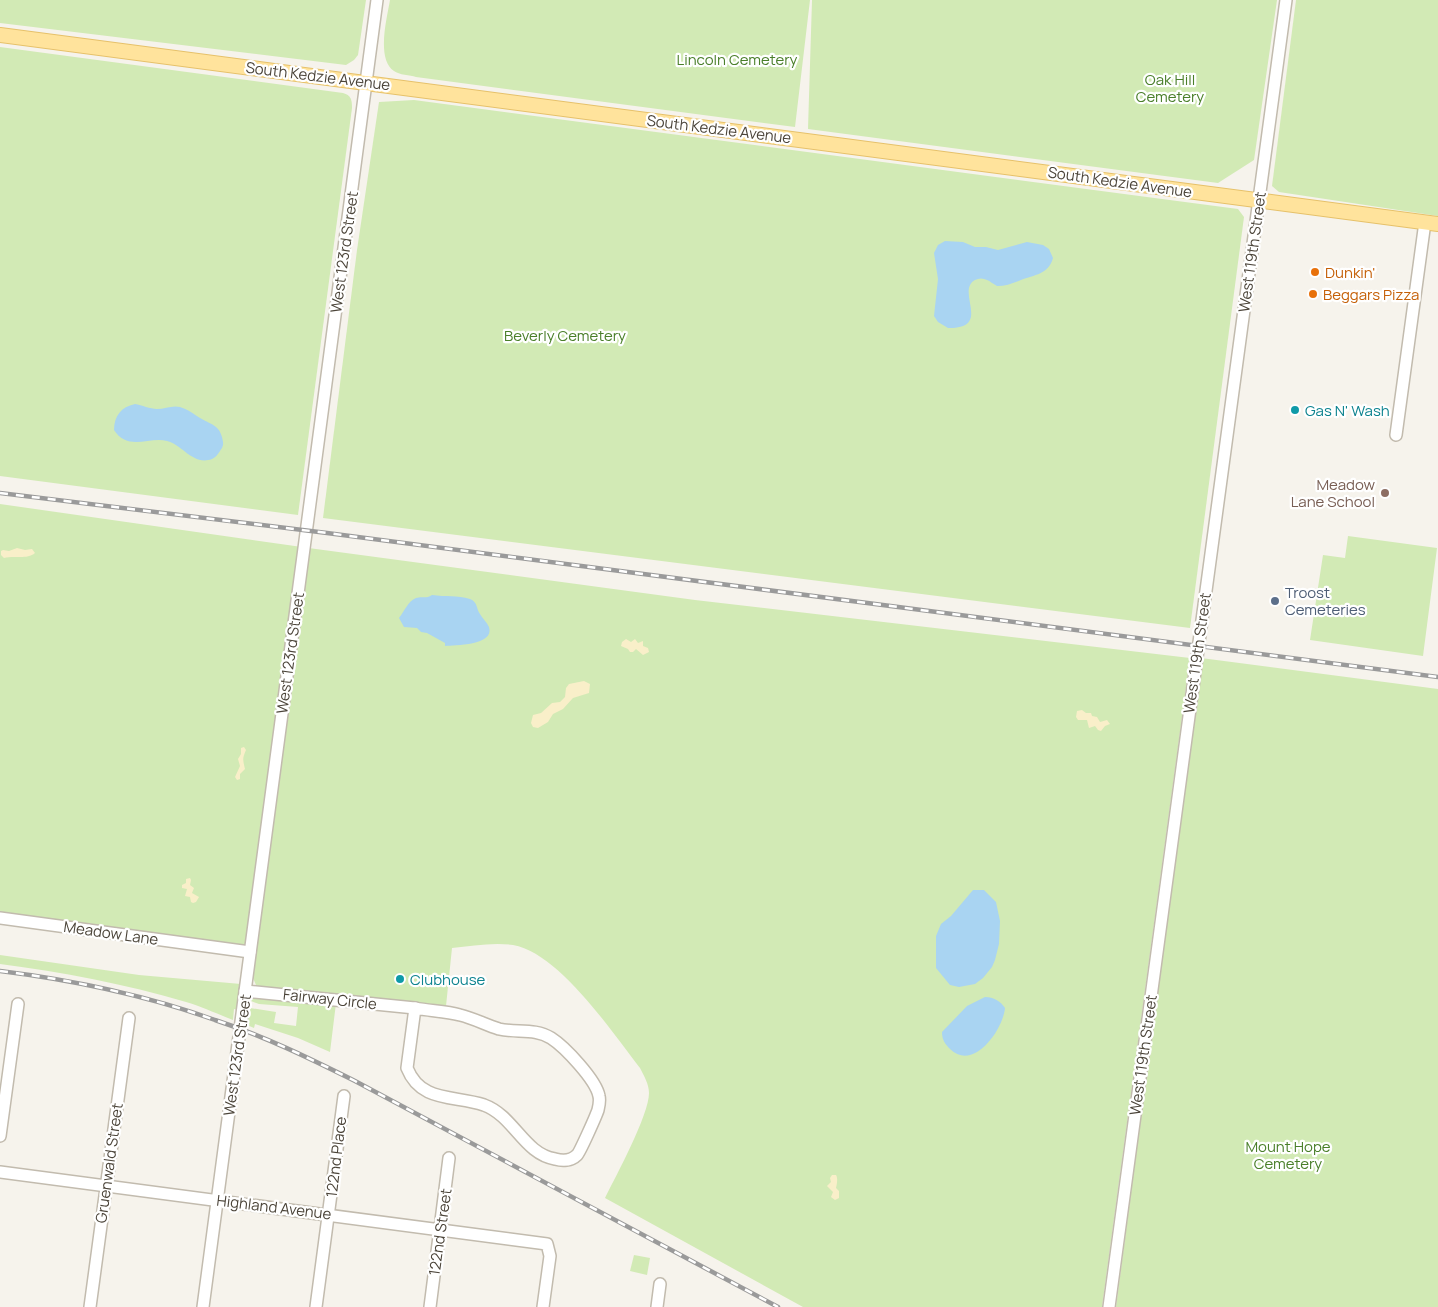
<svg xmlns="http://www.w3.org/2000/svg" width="1438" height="1307" font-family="Manrope,sans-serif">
<rect width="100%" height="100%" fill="#f6f3ec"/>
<g fill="#d2eab5">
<polygon points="0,0 366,0 358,55 354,60 346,65 0,23"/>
<path d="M390 0H810L795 127 416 77C410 75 399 75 394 71 376 59 387 18 390 0Z"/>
<polygon points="812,0 1277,0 1254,160 1218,183 808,129"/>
<polygon points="1296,0 1438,0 1438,216 1279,192 1272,186"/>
<path d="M0 47 343 93C351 95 352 100 352 108L298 515 0 476Z"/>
<polygon points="414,100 1238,209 1244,217 1190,628 323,518 357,250 379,102"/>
<path d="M0 504 316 549 695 600 1190 658 1102 1307H803L605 1198C616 1176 649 1115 649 1093 649 1084 644 1076 640 1068 612 1032 559 953 513 945 493 942 472 946 452 948L446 1006 337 995 330 1052 298 1038 255 1024 254 1028 247 1025 250 1008 276 1012 274 1023 296 1026 298 1007 259 1004 251 1001 254 998 304 991 260 987 256 985 253 978 257 947 0 914Z"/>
<polygon points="1348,536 1437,548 1423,656 1310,640 1323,555 1345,558"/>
<polygon points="1201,658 1438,689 1438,1307 1116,1307"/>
<path d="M0 955 139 975 241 984 238 1010 234 1009 233 1020C217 1014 201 1006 186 1002 125 984 62 972 0 964Z"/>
<polygon points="634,1255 650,1258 647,1275 630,1271"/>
</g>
<g fill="#f9efc9">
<path d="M17 548 25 550 32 549 35 553C27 560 14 555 4 558L1 555V551L3 550 9 551Z"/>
<polygon points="626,639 631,642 635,639 638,643 643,641 643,646 648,648 649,652 643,655 636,649 633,652 630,652 628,649 621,646 622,642"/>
<polygon points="584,681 590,684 589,693 573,698 563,709 553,714 548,722 538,728 533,727 531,723 533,715 541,713 552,703 560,702 565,697 566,688 569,684"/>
<polygon points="1082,710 1086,713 1091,713 1092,716 1097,717 1100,722 1107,720 1110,724 1105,726 1101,731 1098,730 1095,726 1089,728 1087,720 1078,720 1076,717 1077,711"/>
<path d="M244 747 246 750C242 759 243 760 245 769L240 774V779L237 780 235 777 240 766 238 759 241 754V748Z"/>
<polygon points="190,878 191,880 190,885 194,888 192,893 199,897 196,902 193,903 191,902 190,897 185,896 187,889 182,888 182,885 186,883 186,879"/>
<path d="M832 1175H836C838 1178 837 1184 836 1188L839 1191V1198L835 1200 831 1197 833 1192 827 1186 831 1182 830 1178Z"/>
</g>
<g fill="#a9d4f2">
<path d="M945 241 963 242 975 247H986L998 250 1027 242 1043 245 1049 249 1053 258C1049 274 1034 275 1021 280 1013 283 1006 286 997 286 993 284 990 281 987 280 983 278 979 278 975 280 955 291 993 329 948 328L938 322 934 316 938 279 934 253 938 245Z"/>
<path d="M135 404C142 405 150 409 157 409 165 409 172 405 180 407 187 409 194 414 200 418 210 424 219 425 222 437 223 442 224 444 222 448 219 452 217 457 212 459 193 466 183 445 167 441 150 436 128 452 114 430 114 416 121 407 135 404Z"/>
<path d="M432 595C446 597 457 595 470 599 478 602 476 609 480 614 482 618 487 622 489 627 495 646 454 645 445 646V643L427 633 421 632 417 628 404 627 399 618C404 612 408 601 416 598 422 596 426 599 432 595Z"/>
<polygon points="973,890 984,890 996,902 1000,921 999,944 995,960 992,967 983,978 975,984 959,987 950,985 936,968 936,936 941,924 951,916"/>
<path d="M985 997C994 997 1000 1001 1005 1008 1003 1030 973 1072 950 1049 945 1044 942 1040 942 1032L967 1006Z"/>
</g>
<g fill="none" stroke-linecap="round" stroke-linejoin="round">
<g stroke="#c2bbae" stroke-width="14">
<g id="minor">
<polyline points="1396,435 1425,222"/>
<polyline points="0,918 250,952"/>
<polyline points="245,991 415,1008"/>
<path d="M415 1008C430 1011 445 1011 460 1015 473 1018 486 1025 499 1029 517 1033 535 1028 551 1038 565 1047 596 1080 599 1096 600 1100 599 1106 598 1110 596 1116 580 1152 577 1155 571 1161 562 1161 555 1159 524 1154 514 1116 484 1105 454 1095 421 1103 407 1068Z"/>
<polyline points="0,1136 18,1004"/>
<polyline points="0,1172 547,1244 550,1256 543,1307"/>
<polyline points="90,1307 129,1018"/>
<polyline points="203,1307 377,0"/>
<polyline points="316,1307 344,1096"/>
<polyline points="430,1307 449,1158"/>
<polyline points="657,1307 660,1284"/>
<polyline points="1109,1307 1286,0"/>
</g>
</g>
<g stroke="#e6c16a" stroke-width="16">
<polyline id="major" points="0,35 1438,224"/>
</g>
<use href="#minor" stroke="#fff" stroke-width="11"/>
<use href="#major" stroke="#ffe39c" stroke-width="14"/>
<g stroke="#9a9a9a" stroke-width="4.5">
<g id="rail">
<polyline points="0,493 327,533 1438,677"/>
<path d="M0 971C73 980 145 995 215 1020 264 1036 309 1058 355 1081L778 1307"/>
</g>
</g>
<use href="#rail" stroke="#fff" stroke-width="2.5" stroke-dasharray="8" stroke-linecap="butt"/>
</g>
<g fill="#e8710a" stroke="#fff" stroke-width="2">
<circle cx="1315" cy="272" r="5"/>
<circle cx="1313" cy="294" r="5"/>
</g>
<g fill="#0f9aa8" stroke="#fff" stroke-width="2">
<circle cx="1295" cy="410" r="5"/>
<circle cx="400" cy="979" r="5"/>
</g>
<circle fill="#8d6e63" stroke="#fff" stroke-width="2" cx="1385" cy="493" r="5"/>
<circle fill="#5c6f8a" stroke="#fff" stroke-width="2" cx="1275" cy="601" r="5"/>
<g text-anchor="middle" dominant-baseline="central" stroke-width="4.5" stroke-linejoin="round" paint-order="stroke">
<g font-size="15" fill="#4a7f2a" stroke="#fff">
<text x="737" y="59">Lincoln Cemetery</text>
<text x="1170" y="79">Oak Hill<tspan x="1170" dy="17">Cemetery</tspan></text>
<text x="565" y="335">Beverly Cemetery</text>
<text x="1288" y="1146">Mount Hope<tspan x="1288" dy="17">Cemetery</tspan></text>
</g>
<g font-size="15" fill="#4b4439" stroke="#fff">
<text transform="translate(318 76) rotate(7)">South Kedzie Avenue</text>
<text transform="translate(719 129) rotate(7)">South Kedzie Avenue</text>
<text transform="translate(1120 182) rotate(8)">South Kedzie Avenue</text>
<text transform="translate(344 252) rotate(-82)">West 123rd Street</text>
<text transform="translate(1252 252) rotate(-82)">West 119th Street</text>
<text transform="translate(290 653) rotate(-82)">West 123rd Street</text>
<text transform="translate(1197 653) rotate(-82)">West 119th Street</text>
<text transform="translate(111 933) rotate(8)">Meadow Lane</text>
<text transform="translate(330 999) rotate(6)">Fairway Circle</text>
<text transform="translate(237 1055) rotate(-82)">West 123rd Street</text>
<text transform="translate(1143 1055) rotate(-82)">West 119th Street</text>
<text transform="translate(336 1157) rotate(-83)">122nd Place</text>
<text transform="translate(109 1163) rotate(-82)">Gruenwald Street</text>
<text transform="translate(274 1207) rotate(7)">Highland Avenue</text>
<text transform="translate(440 1232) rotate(-82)">122nd Street</text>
</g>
<g font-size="15" fill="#c56008" stroke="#fff" text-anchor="start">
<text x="1325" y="272">Dunkin'</text>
<text x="1323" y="294">Beggars Pizza</text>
</g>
<g font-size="15" fill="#0d838f" stroke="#fff" text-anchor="start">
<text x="1305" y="410">Gas N' Wash</text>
<text x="410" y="979">Clubhouse</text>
</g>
<g font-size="15" fill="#785e54" stroke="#fff" text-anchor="end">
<text x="1375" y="484">Meadow<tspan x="1375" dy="17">Lane School</tspan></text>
</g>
<g font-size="15" fill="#4e5e75" stroke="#fff" text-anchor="start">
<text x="1285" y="592">Troost<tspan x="1285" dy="17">Cemeteries</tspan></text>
</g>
</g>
</svg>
